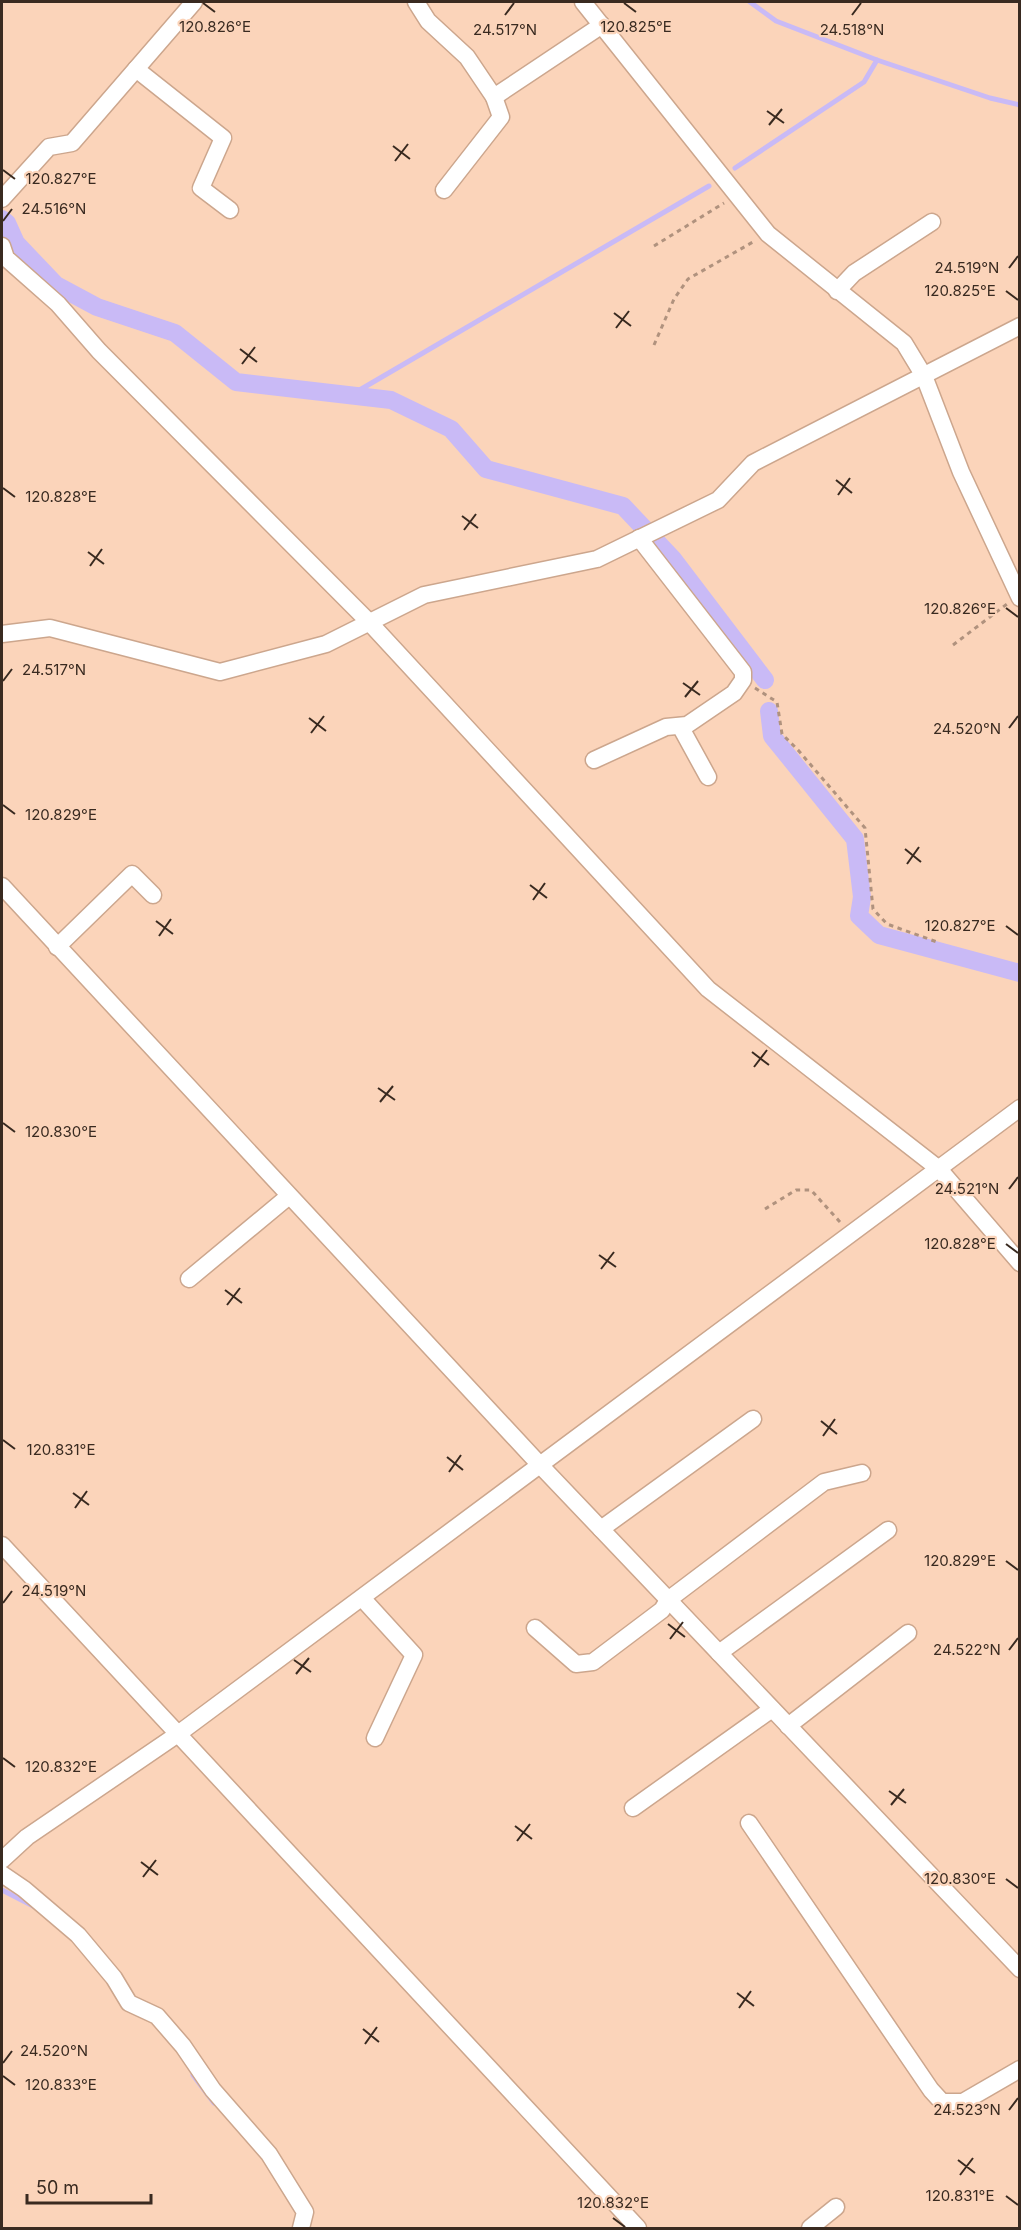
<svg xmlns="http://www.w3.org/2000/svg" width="1021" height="2230" font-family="Inter,sans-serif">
<rect width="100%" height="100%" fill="#fbd4ba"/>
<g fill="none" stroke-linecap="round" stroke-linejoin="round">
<g stroke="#c9baf6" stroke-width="5">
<polyline points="750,2 776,21 877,60 990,98 1020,105"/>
<polyline points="735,168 864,82 877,60"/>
<polyline points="351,395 709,186"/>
<polyline points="2,1890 35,1907"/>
<polyline points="193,2075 214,2103"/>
</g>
<g stroke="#c9baf6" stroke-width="18">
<polyline points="2,219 7,223 16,243 56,285 97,307 175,333 236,382 391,400 451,429 486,469 623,506 673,559 765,680"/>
<polyline points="769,711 772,736 855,839 862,897 859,916 879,935 1020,973"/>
</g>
<g stroke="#cca68d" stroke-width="19">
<g id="minor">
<polyline points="416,2 428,21 467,57 494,97 602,25"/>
<polyline points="583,2 768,234 904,343 924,376 961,472 1020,598"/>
<polyline points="136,69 223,138 201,188 230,210"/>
<polyline points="444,190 501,117 494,97"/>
<polyline points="2,199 49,147 72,143 194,2"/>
<polyline points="2,246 6,258 58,304 99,351 369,622 708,989 939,1169 1020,1263"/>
<polyline points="837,291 854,273 932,222"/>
<polyline points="2,634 50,628 220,672 326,644 424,595 597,559 718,500 753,463 1020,326"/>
<polyline points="680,726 708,777"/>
<polyline points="594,760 666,727 687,725 734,693 743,680 743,672 639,538"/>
<polyline points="2,886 540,1465 1020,1969"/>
<polyline points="57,947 132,874 153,895"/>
<polyline points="189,1279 289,1196"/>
<polyline points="601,1529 753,1419"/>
<polyline points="2,1545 638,2228"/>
<polyline points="362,1598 414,1655 375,1738"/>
<polyline points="535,1628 576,1664 593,1662 662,1610 668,1600 824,1482 862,1473"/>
<polyline points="719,1653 888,1530"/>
<polyline points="788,1726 908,1633"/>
<polyline points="633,1808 772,1709"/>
<polyline points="749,1823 931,2090 942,2102 963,2102 1020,2069"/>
<polyline points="2,1860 27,1837 178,1734 1020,1108"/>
<polyline points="2,1874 24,1889 78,1935 114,1978 129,2003 157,2016 183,2046 213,2090 269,2154 305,2212 301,2228"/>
<polyline points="810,2228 836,2207"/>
</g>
</g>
<g stroke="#b0927e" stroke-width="3" stroke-dasharray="4.5 4.5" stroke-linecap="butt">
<polyline points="654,246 724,203"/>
<polyline points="654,345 674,299 688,279 753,242"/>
<polyline points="953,645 1007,604"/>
<polyline points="755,688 777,702 782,734 798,750 865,828 873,909 887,924 937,942"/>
<polyline points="765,1209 796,1190 811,1190 840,1222"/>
</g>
<use href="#minor" stroke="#fff" stroke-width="16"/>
</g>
<path fill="none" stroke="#392a20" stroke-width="2" d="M203 3 215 12M624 3 636 12M505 15 514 3M852 15 861 3M767 111 784 123M769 125 782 109M393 146 410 159M395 161 408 144M3 170 15 179M3 221 12 209M1009 268 1018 256M1006 291 1018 300M614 313 631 326M616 328 629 311M240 349 257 362M242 364 255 347M836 480 852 493M3 488 15 497M838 495 850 478M462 516 478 528M464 530 476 514M88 552 104 564M90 566 102 549M1006 608 1018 617M3 681 12 669M683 683 700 695M685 697 698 681M309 718 326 731M1009 728 1018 716M311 733 324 716M3 805 15 814M905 849 921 862M907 864 919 847M530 885 547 898M533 900 545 883M156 921 173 934M1006 926 1018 935M159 936 171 919M752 1052 769 1065M754 1067 767 1050M378 1088 395 1100M380 1102 393 1086M3 1123 15 1132M1009 1189 1018 1177M1006 1244 1018 1253M599 1255 616 1267M601 1269 614 1252M225 1290 242 1303M227 1305 240 1288M821 1421 837 1434M823 1436 835 1419M3 1440 15 1449M447 1457 463 1470M449 1472 461 1455M73 1493 89 1505M75 1508 87 1491M1006 1561 1018 1570M3 1603 12 1591M668 1624 685 1637M670 1639 683 1622M1009 1650 1018 1638M294 1660 311 1672M296 1674 309 1658M3 1758 15 1767M889 1791 906 1803M891 1805 904 1789M515 1826 532 1839M517 1841 530 1824M141 1862 158 1875M143 1877 156 1860M1006 1879 1018 1888M737 1993 754 2006M739 2008 751 1991M363 2029 379 2042M365 2044 377 2027M3 2063 12 2051M3 2076 15 2085M1009 2110 1018 2098M958 2160 975 2173M960 2175 973 2158M1006 2196 1018 2205M613 2218 625 2227"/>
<g font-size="15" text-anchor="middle" fill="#392a20" stroke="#fbd4ba" stroke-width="4.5" stroke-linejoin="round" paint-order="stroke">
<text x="215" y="32">120.826°E</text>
<text x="636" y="32">120.825°E</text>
<text x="505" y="35">24.517°N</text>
<text x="852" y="35">24.518°N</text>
<text x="61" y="184">120.827°E</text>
<text x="54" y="214">24.516°N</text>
<text x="967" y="273">24.519°N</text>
<text x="960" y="296">120.825°E</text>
<text x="61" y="502">120.828°E</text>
<text x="960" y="614">120.826°E</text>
<text x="54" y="675">24.517°N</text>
<text x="967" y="734">24.520°N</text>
<text x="61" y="820">120.829°E</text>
<text x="960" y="931">120.827°E</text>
<text x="61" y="1137">120.830°E</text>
<text x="967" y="1194">24.521°N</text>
<text x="960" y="1249">120.828°E</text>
<text x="61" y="1455">120.831°E</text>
<text x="960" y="1566">120.829°E</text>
<text x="54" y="1596">24.519°N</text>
<text x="967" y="1655">24.522°N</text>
<text x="61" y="1772">120.832°E</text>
<text x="960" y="1884">120.830°E</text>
<text x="54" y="2056">24.520°N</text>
<text x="61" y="2090">120.833°E</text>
<text x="967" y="2115">24.523°N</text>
<text x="960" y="2201">120.831°E</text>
<text x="613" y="2208">120.832°E</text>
</g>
<rect width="1021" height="2230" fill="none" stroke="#392a20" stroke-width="6"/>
<path d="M27 2194v9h124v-9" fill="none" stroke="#392a20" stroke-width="3"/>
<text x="36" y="2194" font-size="18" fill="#392a20" stroke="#fbd4ba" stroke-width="4.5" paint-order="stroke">50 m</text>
</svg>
